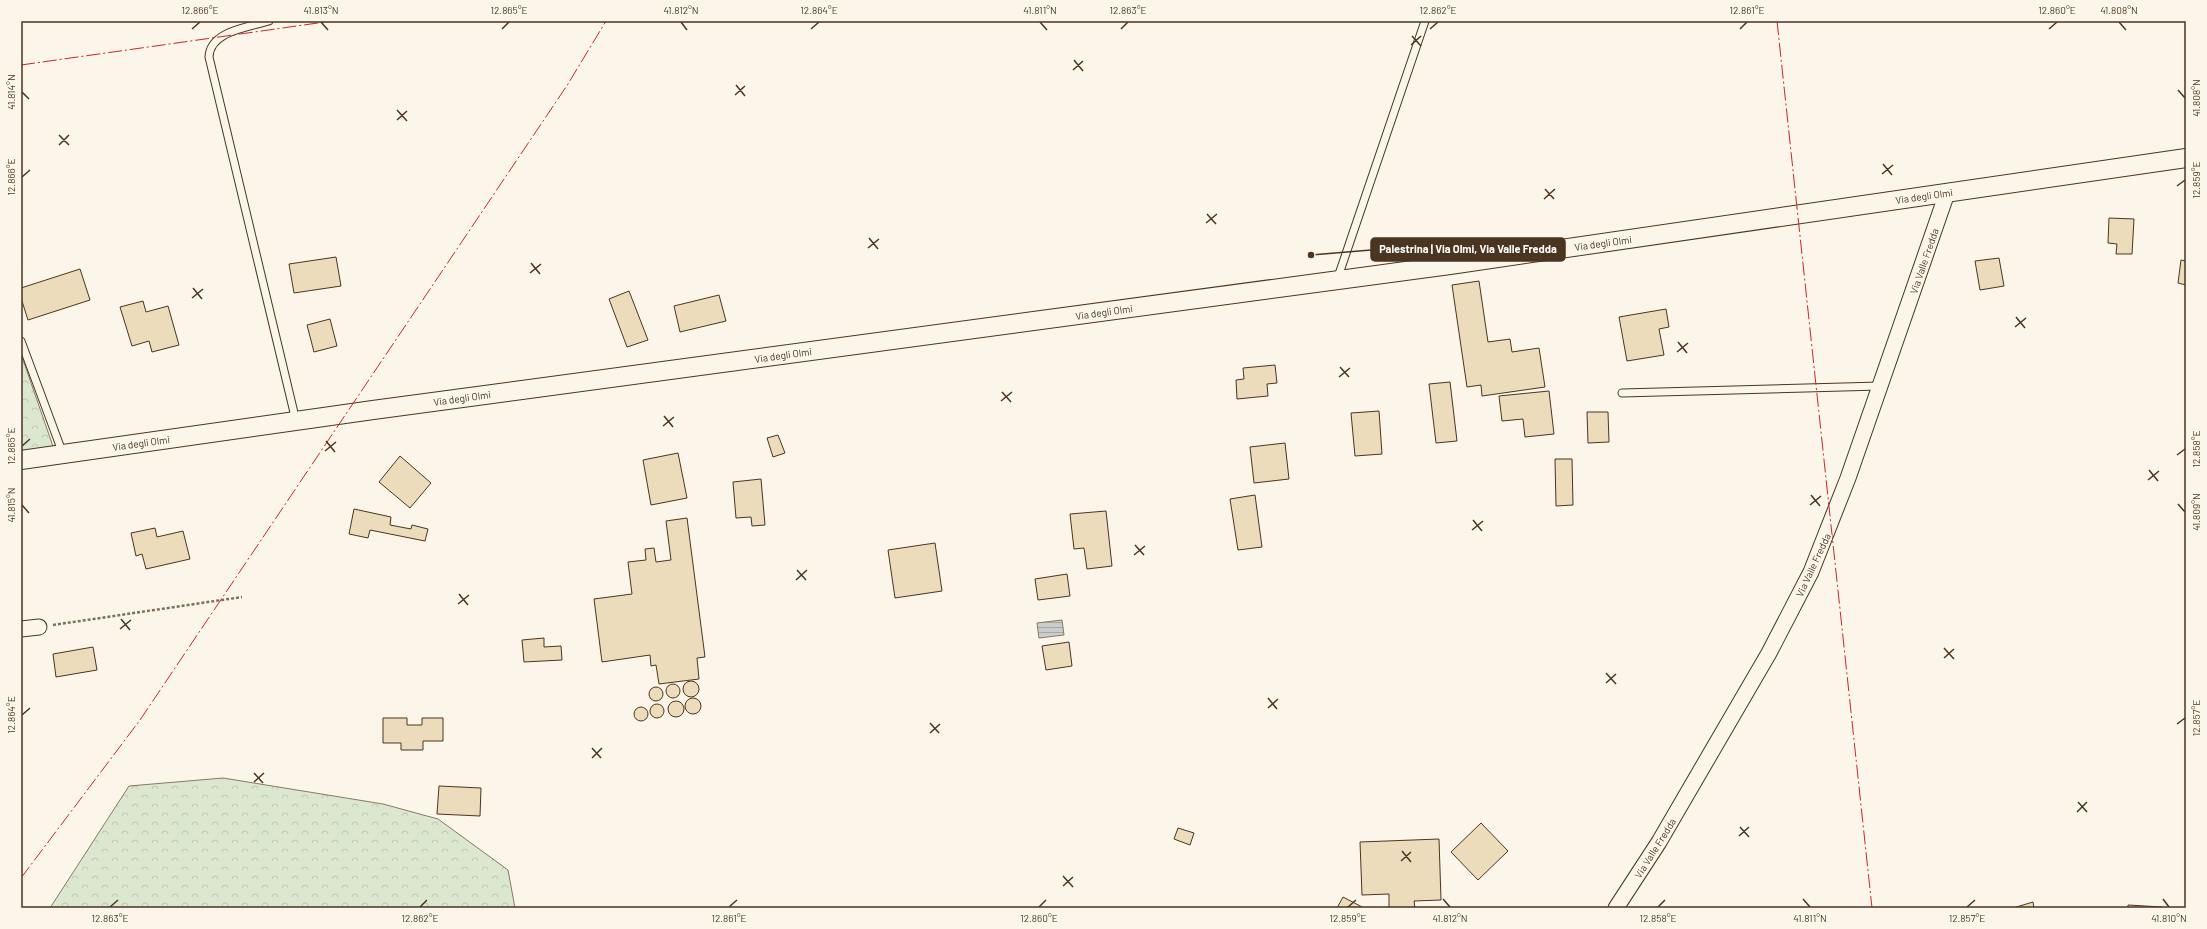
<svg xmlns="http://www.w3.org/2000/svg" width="2207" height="929" font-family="Barlow,sans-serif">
<defs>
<pattern id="forest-crowns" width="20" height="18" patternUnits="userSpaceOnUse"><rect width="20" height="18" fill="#dce7d0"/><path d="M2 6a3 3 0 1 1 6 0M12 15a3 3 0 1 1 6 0" fill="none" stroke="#bec7b2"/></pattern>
<pattern id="water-rules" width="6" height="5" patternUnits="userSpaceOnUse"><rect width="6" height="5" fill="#c9cecd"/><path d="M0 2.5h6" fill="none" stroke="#a5a8a6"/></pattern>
</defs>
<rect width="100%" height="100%" fill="#fbf6e9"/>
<g fill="url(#forest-crowns)" stroke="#887966">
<polygon points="21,354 56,455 21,460"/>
<polygon points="223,778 383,804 438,819 508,870 515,908 50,908 129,786"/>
</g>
<polygon fill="url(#water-rules)" stroke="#887966" points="1062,620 1064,635 1039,638 1037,623"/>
<g fill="#ecdcbc" stroke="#4a3520">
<polygon points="2109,218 2134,219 2132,254 2116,254 2117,244 2108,243"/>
<polygon points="336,257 341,286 294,293 289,264"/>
<polygon points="1999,258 2004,286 1980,290 1975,261"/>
<polygon points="2181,260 2186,261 2186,285 2178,283"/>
<polygon points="80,269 90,300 28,320 21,298 21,288"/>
<polygon points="1479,281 1488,342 1510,339 1512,352 1539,348 1545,387 1482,396 1481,385 1467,387 1452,285"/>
<polygon points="629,291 648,340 627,347 609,299"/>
<polygon points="719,295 726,321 680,332 674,306"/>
<polygon points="143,301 146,312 168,306 179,345 152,352 149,341 132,346 120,307"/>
<polygon points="1666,309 1669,327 1659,329 1664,355 1627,361 1619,317"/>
<polygon points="330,319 337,346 314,352 307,325"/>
<polygon points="1275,365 1277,383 1267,384 1268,396 1237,399 1236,380 1244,379 1243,368"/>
<polygon points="1450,382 1457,441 1436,443 1429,384"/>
<polygon points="1549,391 1554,434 1525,437 1523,419 1502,421 1499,396"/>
<polygon points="1379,411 1382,454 1355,456 1351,413"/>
<polygon points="1587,412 1608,412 1609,442 1588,443"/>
<polygon points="778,435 785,453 773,457 767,438"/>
<polygon points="1285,443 1289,479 1254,483 1250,447"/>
<polygon points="678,453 687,498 651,505 643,460"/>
<polygon points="400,456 431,483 410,508 379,482"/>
<polygon points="1555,459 1572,459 1573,505 1556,506"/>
<polygon points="761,479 765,525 752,526 751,517 736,518 733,482"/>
<polygon points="1255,495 1262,547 1238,550 1230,499"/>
<polygon points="354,509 391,517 390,525 411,529 412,525 428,529 425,541 370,530 368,538 349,534"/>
<polygon points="1106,511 1112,566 1087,569 1084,548 1074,549 1070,514"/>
<polygon points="687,518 705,657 697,658 699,679 659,684 656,665 651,666 650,655 602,662 594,599 632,594 628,562 646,560 645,549 654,548 656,562 671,560 666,521"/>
<polygon points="155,528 157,537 183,531 190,559 146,569 142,554 136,556 131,533"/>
<polygon points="935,543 942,591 895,598 888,550"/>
<polygon points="1067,574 1070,596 1038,600 1035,579"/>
<polygon points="544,638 544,647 561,646 562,660 524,662 522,640"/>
<polygon points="1069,642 1072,666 1046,670 1042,646"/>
<polygon points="93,647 97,670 56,677 53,654"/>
<circle cx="691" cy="689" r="8"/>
<circle cx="673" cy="691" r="7"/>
<circle cx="656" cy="694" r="7"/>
<circle cx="693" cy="706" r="8"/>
<circle cx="676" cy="709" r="8"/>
<circle cx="657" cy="711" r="7"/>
<circle cx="641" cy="714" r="7"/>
<polygon points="383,718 407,718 407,725 422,725 422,718 443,718 443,741 423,741 423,750 401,750 401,743 383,743"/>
<polygon points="439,786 481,788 480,816 437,814"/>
<polygon points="1481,823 1508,851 1478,880 1451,852"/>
<polygon points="1178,828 1194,833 1190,845 1174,839"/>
<polygon points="1439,839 1441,900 1414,901 1415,908 1389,908 1389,894 1362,895 1360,842"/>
<polygon points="1343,897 1364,908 1337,908"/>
<polygon points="2033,902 2034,908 2013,908"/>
<polygon points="2128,905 2162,907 2162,908 2128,908"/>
</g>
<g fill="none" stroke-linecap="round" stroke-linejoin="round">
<g stroke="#4a3520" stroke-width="9">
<g id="service">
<path d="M269 21C249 27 210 31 209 57L296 421"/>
<polyline points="1337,280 1425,21"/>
<polyline points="21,341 63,454"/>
<polyline points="1622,393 1880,386"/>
</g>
</g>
<g stroke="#4a3520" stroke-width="17">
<g id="minor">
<polyline points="21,629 39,627"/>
<polyline points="1616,908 1659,842 1769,653 1811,572 1848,478 1947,193"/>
</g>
</g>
<g stroke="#4a3520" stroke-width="20">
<polyline id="tertiary" points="21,460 373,410 1450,265 2186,158"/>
</g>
<polyline stroke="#7f6f5c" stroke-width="2.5" stroke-dasharray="3 2" stroke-linecap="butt" points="53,625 242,597"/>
<use href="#service" stroke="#fbf6e9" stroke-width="7"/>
<use href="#minor" stroke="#fbf6e9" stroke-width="15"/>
<use href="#tertiary" stroke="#fbf6e9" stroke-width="18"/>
<g stroke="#c62828" stroke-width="1" stroke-dasharray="14 3 2 3" stroke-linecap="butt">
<polyline points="1777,21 1872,908"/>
<polyline points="21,65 332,21"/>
<polyline points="21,878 140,720 568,84 606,21"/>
</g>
</g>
<path fill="none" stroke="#4a3520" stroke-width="1.5" d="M321 22 328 30M681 22 687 30M1040 22 1047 30M2119 22 2126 30M192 29 200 22M502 29 509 22M811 29 819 22M1121 29 1128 22M1430 29 1438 22M1740 29 1747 22M2049 29 2057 22M1412 36 1421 46M1411 45 1421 36M1074 60 1083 71M1073 70 1083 61M736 85 745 96M2178 90 2185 98M22 92 29 99M735 95 745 86M397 110 407 121M397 120 407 111M59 135 69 145M59 145 69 135M1883 164 1892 175M1882 174 1893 165M22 177 30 170M2177 186 2185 180M1545 189 1554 199M1544 199 1555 189M1207 214 1216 224M1206 223 1217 214M869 238 878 249M868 248 879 239M531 263 540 274M530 273 541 264M193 288 202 299M192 298 203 289M2016 317 2025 328M2015 327 2026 318M1678 342 1687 353M1677 352 1688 343M1340 367 1349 377M1339 377 1350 368M1002 392 1011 402M1001 401 1012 392M664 416 673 427M663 426 674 417M326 441 335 452M22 446 30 439M325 451 336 442M2177 455 2185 449M2149 470 2158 481M2148 480 2159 471M1811 495 1820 506M2178 504 2185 512M22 505 29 513M1810 505 1821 496M1473 520 1482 531M1472 530 1483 521M1135 545 1144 555M1134 555 1145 546M797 570 806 580M796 580 807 570M459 594 468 605M458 604 469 595M121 619 130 630M120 629 131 620M1944 648 1954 659M1944 658 1954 649M1606 673 1616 684M1606 683 1616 674M1268 698 1277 709M1268 708 1278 699M22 715 30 708M930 723 939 733M2177 724 2185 718M930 733 940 724M592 748 601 758M592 758 602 748M254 773 263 783M254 782 264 773M2078 802 2087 812M2077 812 2087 802M1740 827 1749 837M1739 836 1749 827M1402 851 1411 862M1401 861 1411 852M1063 876 1073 887M1063 886 1073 877M1443 899 1450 907M1803 899 1810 907M2163 899 2169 907M110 907 118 900M420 907 427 900M729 907 737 900M1039 907 1046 900M1348 907 1356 900M1658 907 1665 900M1967 907 1975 900"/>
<g text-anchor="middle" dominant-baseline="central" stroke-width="3" stroke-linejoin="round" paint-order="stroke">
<g font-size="10" fill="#4a3520" stroke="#fbf6e9">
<text transform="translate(1924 196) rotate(-8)">Via degli Olmi</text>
<text transform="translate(1603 243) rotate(-8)">Via degli Olmi</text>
<text transform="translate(1924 261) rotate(-71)">Via Valle Fredda</text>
<text transform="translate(1104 312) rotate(-8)">Via degli Olmi</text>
<text transform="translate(783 355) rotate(-8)">Via degli Olmi</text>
<text transform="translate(462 398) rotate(-8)">Via degli Olmi</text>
<text transform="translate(141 443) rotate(-8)">Via degli Olmi</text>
<text transform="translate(1813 565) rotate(-65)">Via Valle Fredda</text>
<text transform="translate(1655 848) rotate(-58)">Via Valle Fredda</text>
</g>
</g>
<path fill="none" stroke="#4a3520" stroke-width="1.5" d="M1311 255L1371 250"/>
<circle fill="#4a3520" stroke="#fbf6e9" stroke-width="1.5" cx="1311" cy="255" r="4"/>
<rect fill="#4a3520" stroke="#4a3520" stroke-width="1.5" x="1371" y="238" width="194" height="23" rx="4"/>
<g font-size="11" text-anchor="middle" font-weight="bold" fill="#fff">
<text x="1468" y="253">Palestrina | Via Olmi, Via Valle Fredda</text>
</g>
<rect width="2207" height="929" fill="none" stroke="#fbf6e9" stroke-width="44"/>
<rect x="22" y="22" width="2163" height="885" fill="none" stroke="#4a3520" stroke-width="1.5"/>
<g font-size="10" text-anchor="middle" fill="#4a3520">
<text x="200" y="14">12.866°E</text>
<text x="321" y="14">41.813°N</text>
<text x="509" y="14">12.865°E</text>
<text x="681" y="14">41.812°N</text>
<text x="819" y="14">12.864°E</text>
<text x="1040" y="14">41.811°N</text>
<text x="1128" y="14">12.863°E</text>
<text x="1438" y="14">12.862°E</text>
<text x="1747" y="14">12.861°E</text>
<text x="2057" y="14">12.860°E</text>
<text x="2119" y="14">41.808°N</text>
<text transform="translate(11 92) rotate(-90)" y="4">41.814°N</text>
<text transform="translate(2196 98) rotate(-90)" y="4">41.808°N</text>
<text transform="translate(11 177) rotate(-90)" y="4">12.866°E</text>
<text transform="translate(2196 180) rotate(-90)" y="4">12.859°E</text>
<text transform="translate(11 446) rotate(-90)" y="4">12.865°E</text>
<text transform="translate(2196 449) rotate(-90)" y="4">12.858°E</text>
<text transform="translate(11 505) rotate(-90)" y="4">41.815°N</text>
<text transform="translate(2196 512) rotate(-90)" y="4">41.809°N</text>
<text transform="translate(11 715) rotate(-90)" y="4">12.864°E</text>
<text transform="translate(2196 718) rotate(-90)" y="4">12.857°E</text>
<text x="110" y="922">12.863°E</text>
<text x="420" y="922">12.862°E</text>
<text x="729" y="922">12.861°E</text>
<text x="1039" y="922">12.860°E</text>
<text x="1348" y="922">12.859°E</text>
<text x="1450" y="922">41.812°N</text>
<text x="1658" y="922">12.858°E</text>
<text x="1810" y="922">41.811°N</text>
<text x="1967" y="922">12.857°E</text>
<text x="2169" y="922">41.810°N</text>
</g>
</svg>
